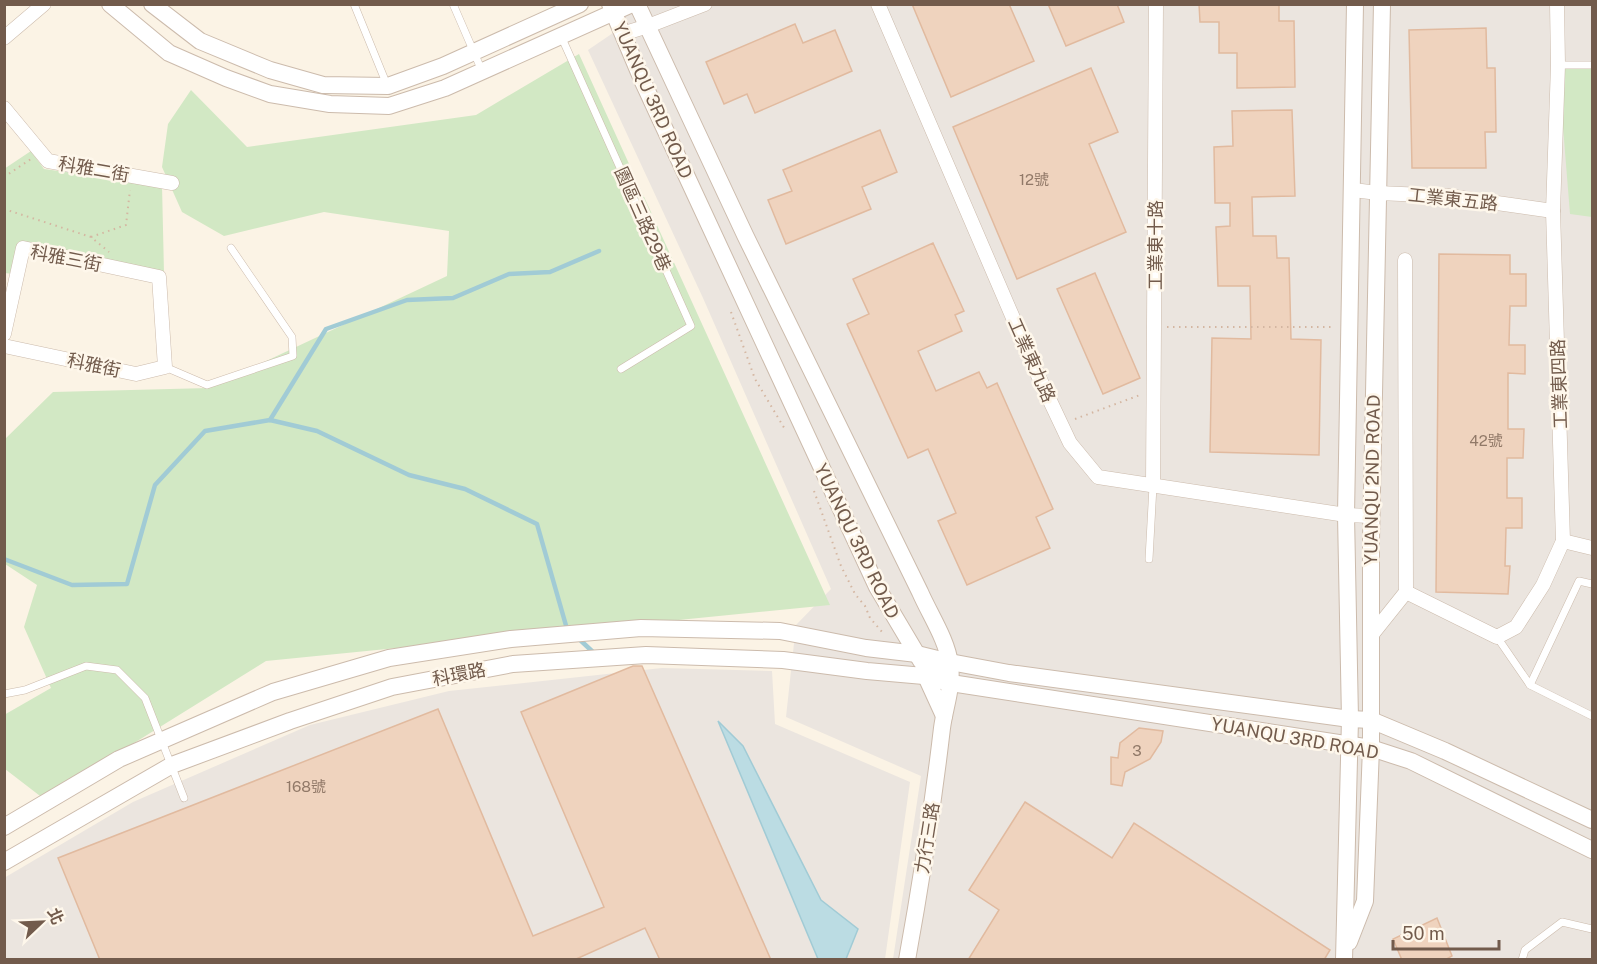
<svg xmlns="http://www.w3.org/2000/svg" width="1597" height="964" font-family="'Public Sans','Noto Sans TC',sans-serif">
<rect width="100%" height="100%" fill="#fbf3e5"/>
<g fill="#ebe5df">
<polygon points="602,4 1592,5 1592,959 893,959 921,776 786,717 796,625 831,589 703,298 588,50 613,33"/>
<polygon points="662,668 772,671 775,724 910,782 885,959 5,959 4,878 133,802 310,725 449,691"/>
</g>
<g fill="#d2e8c4">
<polygon points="579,54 830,605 266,661 44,799 5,769 4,715 51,688 24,627 37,585 5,564 4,440 53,392 209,388 447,276 449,231 324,212 224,236 182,212 162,167 168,124 191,90 247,147 476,115"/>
<polygon points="1558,65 1592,65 1592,217 1570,214"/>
<polygon points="31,151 44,169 162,185 164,273 18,242 13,274 5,273 4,169"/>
</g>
<polygon fill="#bbdce3" stroke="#a1cbd5" stroke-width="1.5" points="718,721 743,746 821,900 858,929 846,959 818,959"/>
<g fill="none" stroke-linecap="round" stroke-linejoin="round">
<g stroke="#a1cbd5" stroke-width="4.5">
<polyline points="270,420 326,329 407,300 453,298 509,274 550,272 599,251"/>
<polyline points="4,559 72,585 127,584 155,485 205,431 270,420 317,431 409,475 465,489 537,524 567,629"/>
<polyline points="578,638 594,653"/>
</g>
</g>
<g fill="#efd3be" stroke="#e1ba9f" stroke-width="1.5">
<polygon points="912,4 1009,4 1034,61 951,97"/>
<polygon points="1048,4 1117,4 1124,22 1066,46"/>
<polygon points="1199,4 1279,4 1279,21 1294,21 1295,87 1237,88 1237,53 1219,53 1219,22 1200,22"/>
<polygon points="795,24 803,43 835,30 852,71 755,113 747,94 724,104 706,62"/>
<polygon points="1486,28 1487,68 1495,68 1496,132 1485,132 1486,168 1412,168 1409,30"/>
<polygon points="1091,68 1118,132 1089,144 1126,232 1017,279 953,127"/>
<polygon points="1292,110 1295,196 1252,197 1253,236 1276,236 1277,258 1289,258 1291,339 1321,340 1319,455 1210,452 1212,338 1251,339 1250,286 1218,286 1216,227 1230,226 1230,203 1215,203 1214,147 1233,146 1232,111"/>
<polygon points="880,130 897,172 862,187 871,209 786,244 768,200 792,191 783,170"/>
<polygon points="933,243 964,311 955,315 962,331 918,351 936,391 979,372 987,388 997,383 1053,509 1036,517 1050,548 967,585 938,521 956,513 928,449 908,458 847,324 869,314 853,279"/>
<polygon points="1439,254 1510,255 1510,274 1526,274 1526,306 1510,306 1509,345 1525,345 1525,374 1508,373 1508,429 1524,429 1523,458 1507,458 1507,498 1522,498 1522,528 1506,528 1505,566 1510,566 1508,594 1436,592"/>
<polygon points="1095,273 1140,378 1103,394 1057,289"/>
<polygon points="633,666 642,666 771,960 660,960 645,928 574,960 100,960 58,858 438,709 533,936 604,907 521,712"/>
<polygon points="1139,728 1163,731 1161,742 1150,759 1125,772 1122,786 1111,784 1111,757 1118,758 1120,743"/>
<polygon points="1025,802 1112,858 1134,823 1330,950 1324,960 968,960 999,910 969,890"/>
<polygon points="1437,918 1452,956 1445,960 1402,960 1393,939"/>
</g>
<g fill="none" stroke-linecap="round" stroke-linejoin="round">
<g stroke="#ccbbac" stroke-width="8">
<g id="service">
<polyline points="354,4 387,85"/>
<polyline points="453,4 482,71"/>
<polyline points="561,36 691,326 621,369"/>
<polyline points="1558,65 1592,65"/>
<polyline points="165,367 207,385 293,356 292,337 231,248"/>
<polyline points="1149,559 1153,486"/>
<polyline points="1497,637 1530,685 1592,716"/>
<polyline points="1530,685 1579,581 1592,584"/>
<polyline points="4,694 25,690 86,666 117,670 145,698 184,798"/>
<polyline points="1522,960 1525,950 1562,922 1592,929"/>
</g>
</g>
<g stroke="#ccbbac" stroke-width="15">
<g id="minor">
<polyline points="878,4 1035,369 1070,443 1098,477 1346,515 1371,516"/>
<polyline points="622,34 648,26 705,4"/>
<polyline points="4,38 44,4"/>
<polyline points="4,108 48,161 172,183"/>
<polyline points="1353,190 1378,193 1448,196 1553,211"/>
<polyline points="4,334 23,248 159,277 165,367 136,374 4,346"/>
<polyline points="1153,486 1156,4"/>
<polyline points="1563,541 1592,548"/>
<polyline points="1406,592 1497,637 1516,627 1543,585 1563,541 1553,211 1558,65 1557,4"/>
<polyline points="1370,637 1406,592 1405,260"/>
</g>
</g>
<g stroke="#ccbbac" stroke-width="18">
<g id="tertiary">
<polyline points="110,4 169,53 226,78 270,94 330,104 389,106 445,88 632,4"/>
<polyline points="152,4 200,41 270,70 323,85 388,86 443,66 580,4"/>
<polyline points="610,4 643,82 877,587 921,661 951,683 1371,748 1411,761 1592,850"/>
<path d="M637 4 745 235 920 592C930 615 947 640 950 664 953 687 945 706 942 728 933 805 921 883 907 960"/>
<polyline points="923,670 944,716"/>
<polyline points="4,827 119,759 273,692 389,658 511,639 641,628 780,631 866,648 917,654 950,662 1009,673 1350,719 1371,720 1445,751 1592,820"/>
<polyline points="4,862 172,765 290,721 392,687 513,664 646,655 783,660 867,671 924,676 942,681"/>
<polyline points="1349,942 1365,901 1371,748 1371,540 1382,4"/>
<polyline points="1344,960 1350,719 1346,515 1355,4"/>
</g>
</g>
<g stroke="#d4b6a1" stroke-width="2" stroke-dasharray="1.5 4.5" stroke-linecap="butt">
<polyline points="4,177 31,159"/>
<polyline points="4,209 91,237 109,252"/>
<polyline points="91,237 126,225 130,190"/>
<polyline points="731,312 755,379 786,431"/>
<polyline points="1167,327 1335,327"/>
<polyline points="1075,419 1140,395"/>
<polyline points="814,491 841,566 855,594 865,606 870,618 883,633"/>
</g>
<use href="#service" stroke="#fff" stroke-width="7"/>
<use href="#minor" stroke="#fff" stroke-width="14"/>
<use href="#tertiary" stroke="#fff" stroke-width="16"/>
</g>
<g text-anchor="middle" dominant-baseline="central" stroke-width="5" stroke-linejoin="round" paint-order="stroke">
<g font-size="15" fill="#917968">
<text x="1034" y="179">12號</text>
<text x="1486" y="440">42號</text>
<text x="1137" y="750">3</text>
<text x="306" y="786">168號</text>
</g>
<g font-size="18" fill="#725b4c" stroke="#fef7eb">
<text transform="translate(653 100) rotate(66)">YUANQU 3RD ROAD</text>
<text transform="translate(94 169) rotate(10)">科雅二街</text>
<text transform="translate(1453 199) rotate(6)">工業東五路</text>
<text transform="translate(643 219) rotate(66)">園區三路29巷</text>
<text transform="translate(1155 245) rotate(-90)">工業東十路</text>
<text transform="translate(66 258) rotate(11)">科雅三街</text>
<text transform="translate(1032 360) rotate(66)">工業東九路</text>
<text transform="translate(94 365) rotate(12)">科雅街</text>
<text transform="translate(1559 384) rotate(-92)">工業東四路</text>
<text transform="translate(1372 480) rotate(-89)">YUANQU 2ND ROAD</text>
<text transform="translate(857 541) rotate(64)">YUANQU 3RD ROAD</text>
<text transform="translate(459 674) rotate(-11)">科環路</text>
<text transform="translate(1295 738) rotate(10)">YUANQU 3RD ROAD</text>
<text transform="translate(927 838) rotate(-81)">力行三路</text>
</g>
</g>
<rect width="1597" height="964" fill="none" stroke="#725b4c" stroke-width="12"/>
<g transform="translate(42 922) rotate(67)" stroke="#fef7eb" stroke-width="4.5" paint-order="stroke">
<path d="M0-4.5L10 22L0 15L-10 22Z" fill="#725b4c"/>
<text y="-9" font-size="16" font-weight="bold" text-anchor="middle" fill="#725b4c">北</text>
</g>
<path d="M1393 940v9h106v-9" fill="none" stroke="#725b4c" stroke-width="3"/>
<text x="1402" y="940" font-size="18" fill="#725b4c" stroke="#fef7eb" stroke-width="4.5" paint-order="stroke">50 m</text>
</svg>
